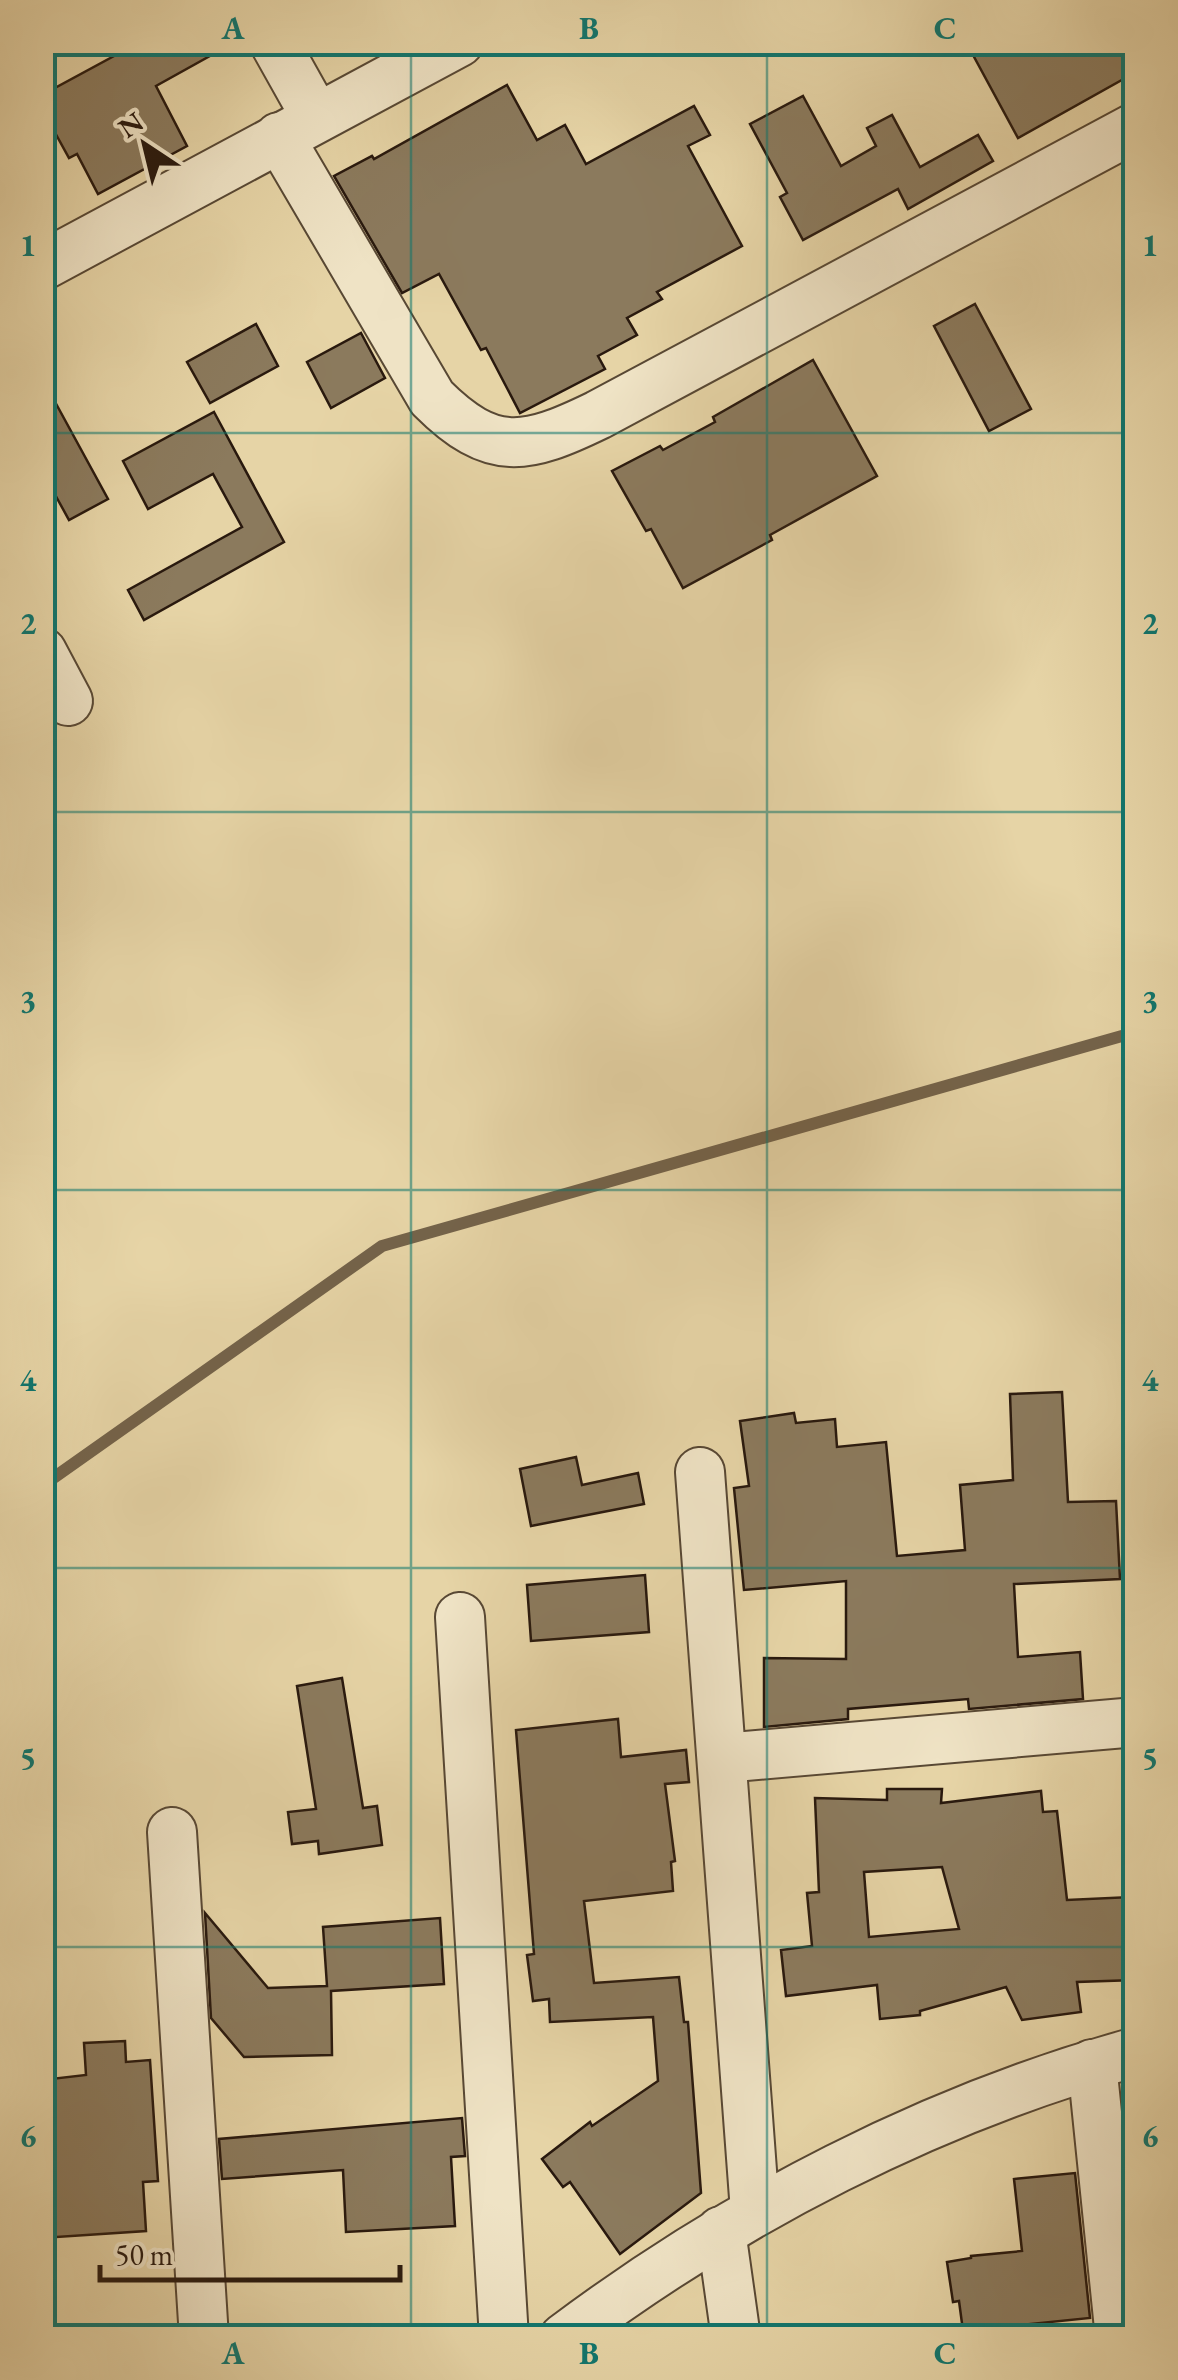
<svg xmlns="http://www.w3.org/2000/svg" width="1178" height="2380" font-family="'EB Garamond',serif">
<rect width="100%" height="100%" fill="#e6d4a6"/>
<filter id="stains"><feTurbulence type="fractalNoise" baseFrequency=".002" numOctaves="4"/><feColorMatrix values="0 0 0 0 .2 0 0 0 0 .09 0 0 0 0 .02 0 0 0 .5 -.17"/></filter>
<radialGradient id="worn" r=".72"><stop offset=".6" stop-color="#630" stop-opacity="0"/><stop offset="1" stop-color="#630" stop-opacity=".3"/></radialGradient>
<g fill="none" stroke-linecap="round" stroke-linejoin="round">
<polyline stroke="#74634a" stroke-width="12" points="42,1486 382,1246 1136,1032"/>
</g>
<g fill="#8b7a5d" stroke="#29190e" stroke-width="2.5" fill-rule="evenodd">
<polygon points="140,42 235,42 156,86 187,146 98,194 77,154 69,158 42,109 42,95"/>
<polygon points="966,42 1136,42 1136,72 1018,138"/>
<polygon points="507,85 537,140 565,125 586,164 694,106 710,135 688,146 742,246 657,292 662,299 627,318 637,335 598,356 605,369 520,413 486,348 481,350 439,274 402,293 334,176 372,156 374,159"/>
<polygon points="803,96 841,166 876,146 867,128 892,115 920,167 978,135 993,161 908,209 898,189 803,240 780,197 787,193 750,124"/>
<polygon points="975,304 1031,409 989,431 934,326"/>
<polygon points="256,324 278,366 210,403 187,362"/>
<polygon points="361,333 385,378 331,408 307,362"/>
<polygon points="813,360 877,476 770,535 772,540 683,588 651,529 646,531 612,471 660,446 663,450 715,422 713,417"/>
<polygon points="42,378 108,499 69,520 42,471"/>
<polygon points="214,412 284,542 144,620 128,590 242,527 213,474 148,509 123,461"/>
<polygon points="1062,1392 1068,1502 1116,1501 1120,1579 1014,1584 1018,1657 1080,1652 1083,1699 969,1709 968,1699 848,1709 848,1719 764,1727 764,1658 846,1659 846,1581 744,1590 734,1488 749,1486 740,1421 794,1413 796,1423 835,1419 837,1447 886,1442 897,1556 965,1550 960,1485 1013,1480 1010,1394"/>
<polygon points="576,1457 582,1485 638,1473 644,1504 531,1526 520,1469"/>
<polygon points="645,1575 649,1632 531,1641 527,1585"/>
<polygon points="342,1678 363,1808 377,1806 382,1845 319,1854 318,1841 292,1844 288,1812 316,1809 297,1686"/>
<polygon points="618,1719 621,1757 686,1750 689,1782 665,1784 675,1861 671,1862 673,1891 584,1901 594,1983 679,1977 684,2022 688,2022 701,2193 620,2254 570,2182 563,2187 542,2159 590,2122 592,2126 658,2081 653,2017 550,2022 549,1999 533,2001 527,1955 534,1954 516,1730"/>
<path d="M887 1789H942L941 1803 1041 1791 1043 1812 1057 1811 1067 1900 1131 1897 1135 1980 1077 1982 1081 2012 1022 2020 1006 1987 920 2011V2015L880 2019 877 1985 786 1996 781 1950 812 1946 807 1893 819 1892 815 1798 887 1800ZM942 1867 959 1929 869 1937 864 1872Z"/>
<polygon points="205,1913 268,1988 327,1986 323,1927 440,1918 444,1984 331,1991 332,2055 244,2057 211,2018"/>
<polygon points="125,2041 126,2062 150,2060 158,2181 143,2182 146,2231 42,2238 42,2080 86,2075 84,2043"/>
<polygon points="462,2118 465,2156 451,2157 455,2226 346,2232 343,2170 222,2179 219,2139"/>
<polygon points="1075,2173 1090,2318 963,2331 959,2301 953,2302 947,2262 971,2258 971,2256 1022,2251 1014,2179"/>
</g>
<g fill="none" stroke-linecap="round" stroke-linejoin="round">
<g stroke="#584834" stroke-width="52">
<g id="minor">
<polyline points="274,42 316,117"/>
<path d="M279 137 432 398C492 458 526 450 598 415L1136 127"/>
<polyline points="42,266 459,42"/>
<polyline points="42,652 68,701"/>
<polyline points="700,1472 755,2211"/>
<polyline points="460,1617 504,2338"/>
<polyline points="723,1758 1136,1722"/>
<polyline points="172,1832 204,2338"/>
<polyline points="1092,2064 1120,2338"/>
<polyline points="721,2231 736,2338"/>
<path d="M564 2338C733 2211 932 2108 1136 2052"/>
</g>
</g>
<use href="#minor" stroke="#efe3c5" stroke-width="48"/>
</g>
<path fill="none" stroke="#0f766e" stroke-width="2.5" stroke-opacity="0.55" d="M411 42V2338M767 42V2338M42 433H1136M42 812H1136M42 1190H1136M42 1568H1136M42 1947H1136"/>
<rect width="1178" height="2380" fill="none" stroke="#e6d4a6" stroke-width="110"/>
<g transform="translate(145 145) rotate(325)" stroke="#efe3c5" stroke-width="8" paint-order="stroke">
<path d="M0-8L18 38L0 25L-18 38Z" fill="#29190e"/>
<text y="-15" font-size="28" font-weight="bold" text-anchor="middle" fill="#29190e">N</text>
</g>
<path d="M100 2265v15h300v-15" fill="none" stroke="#29190e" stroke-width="5"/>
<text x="115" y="2265" font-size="30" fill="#29190e" stroke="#efe3c5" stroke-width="8" paint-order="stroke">50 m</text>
<rect x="55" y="55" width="1068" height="2270" fill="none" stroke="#0f766e" stroke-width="4"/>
<g font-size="32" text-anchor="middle" font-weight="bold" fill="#0f766e">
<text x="233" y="39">A</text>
<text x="589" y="39">B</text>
<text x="945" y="39">C</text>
<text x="28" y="256">1</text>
<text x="1150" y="256">1</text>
<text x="28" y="634">2</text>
<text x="1150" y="634">2</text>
<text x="28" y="1012">3</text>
<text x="1150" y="1012">3</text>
<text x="28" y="1391">4</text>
<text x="1150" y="1391">4</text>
<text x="28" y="1769">5</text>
<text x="1150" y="1769">5</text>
<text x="28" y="2147">6</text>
<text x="1150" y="2147">6</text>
<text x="233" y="2364">A</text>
<text x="589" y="2364">B</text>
<text x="945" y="2364">C</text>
</g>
<rect width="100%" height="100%" filter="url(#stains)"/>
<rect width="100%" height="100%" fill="url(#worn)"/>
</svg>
